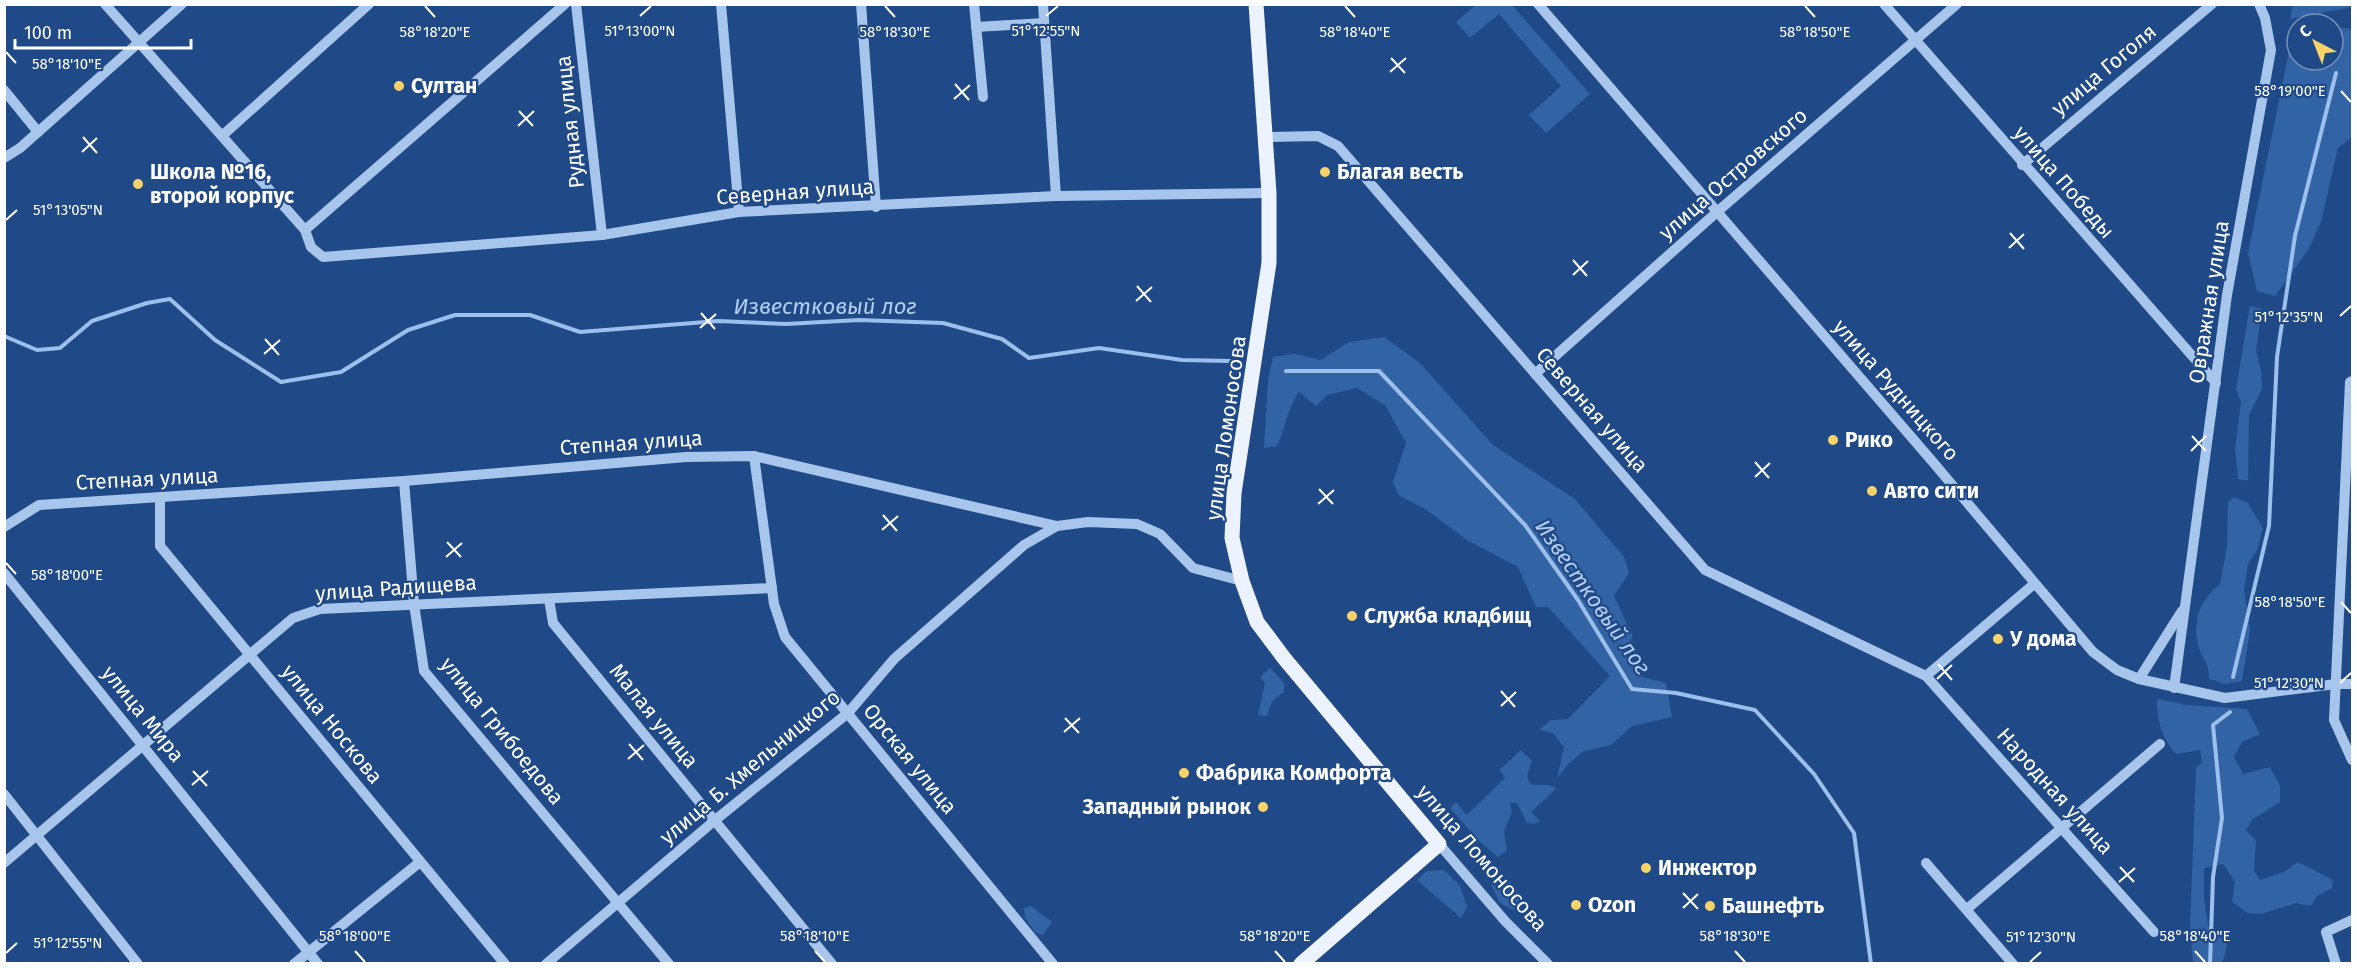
<svg xmlns="http://www.w3.org/2000/svg" width="2357" height="968" font-family="'Fira Sans',sans-serif">
<rect width="100%" height="100%" fill="#1f4a87"/>
<g fill="#3263a5">
<polygon points="1476,5 1512,5 1590,94 1546,133 1529,115 1561,86 1499,14 1470,38 1456,22"/>
<polygon points="2293,5 2352,4 2352,7 2290,19"/>
<polygon points="2333,27 2352,29 2352,133 2350,139 2338,148 2321,222 2308,250 2275,296 2257,291 2248,253 2291,41 2297,37 2297,60 2333,60"/>
<polygon points="2250,306 2262,309 2256,351 2261,370 2262,389 2249,415 2248,481 2238,479 2235,449 2241,402 2236,389"/>
<path d="M1384 337 1420 363 1493 445 1575 499 1624 557 1629 573 1614 596 1633 637 1623 651 1643 677 1666 683 1672 717 1632 726 1611 745 1584 751 1569 763 1557 779 1564 747 1553 733 1539 730 1551 720 1568 719 1610 676 1548 607H1536L1518 567 1467 540 1425 509 1398 495 1393 482 1406 443 1385 405 1357 388 1327 395 1316 406 1299 392C1287 408 1286 428 1277 446L1264 448 1268 380 1273 357 1295 354 1321 360 1349 342Z"/>
<path d="M2234 497 2248 503 2263 528 2257 550 2248 564 2244 590 2250 630 2242 681 2225 684 2209 679C2209 661 2203 662 2199 648 2191 621 2200 600 2220 584L2227 547 2228 502Z"/>
<polygon points="1270,668 1284,683 1284,692 1272,701 1267,716 1258,715 1265,683 1260,677"/>
<path d="M2157 699 2187 705 2247 709 2260 734 2242 742 2234 757 2243 774 2270 767 2280 786V802L2253 819 2246 830 2256 840 2254 871 2260 880 2284 872 2298 862 2333 880 2332 888 2317 896 2311 906 2296 903 2261 914 2248 913 2232 902 2235 882 2223 864 2204 868V897L2208 926 2224 932 2227 948 2222 963H2193L2190 929 2196 768 2202 762 2200 750 2176 754C2161 738 2157 720 2157 699Z"/>
<polygon points="1521,750 1532,761 1527,776 1531,785 1548,785 1557,788 1531,812 1540,821 1533,824 1527,823 1517,803 1510,803 1512,812 1504,831 1507,850 1498,857 1480,842 1450,808 1456,802 1467,815 1505,778 1499,770"/>
<polygon points="1444,870 1460,886 1467,907 1461,918 1417,880 1427,871"/>
<polygon points="1503,878 1510,882 1524,902 1513,910 1500,903 1491,885 1493,880"/>
<polygon points="1031,906 1052,922 1043,935 1036,933 1025,918 1024,908"/>
</g>
<g fill="none" stroke-linecap="round" stroke-linejoin="round">
<g stroke="#9cbfec" stroke-width="4">
<polyline points="4,336 37,350 60,348 92,321 147,303 170,299 215,340 281,382 341,372 408,330 455,315 530,315 580,332 718,321 786,324 859,320 943,323 1002,339 1029,358 1099,348 1182,360 1230,361"/>
<polyline points="1286,371 1379,371 1525,525 1578,600 1632,689 1676,693 1755,710 1814,774 1854,833 1871,964"/>
<polyline points="2233,677 2269,526 2277,357 2295,236 2336,73"/>
<polyline points="2210,964 2213,877 2222,818 2213,725 2230,712"/>
</g>
<g stroke="#a8c5eb" stroke-width="10">
<polyline points="105,4 305,230 311,247 323,257 602,235 739,212 1056,196 1269,193"/>
<polyline points="576,4 602,235"/>
<polyline points="721,4 739,212"/>
<polyline points="861,4 876,207"/>
<polyline points="974,4 983,97"/>
<polyline points="1043,4 1056,196"/>
<polyline points="1538,4 1932,461 2093,652 2117,670 2139,679 2225,698 2336,684 2352,684"/>
<polyline points="1884,4 2216,383"/>
<polyline points="976,27 1044,23"/>
<polyline points="4,90 38,132"/>
<polyline points="223,135 369,4"/>
<polyline points="1266,137 1318,136 1338,146 1705,570 1926,676 2154,932"/>
<polyline points="4,158 20,148 182,4"/>
<polyline points="2022,165 2212,4"/>
<polyline points="305,230 565,4"/>
<polyline points="1535,374 1717,212 1957,4"/>
<polyline points="2352,381 2350,382 2334,720 2352,760"/>
<polyline points="754,456 774,604 785,637 1053,964"/>
<polyline points="404,481 414,604 424,671 669,964"/>
<polyline points="160,498 160,546 505,964"/>
<polyline points="4,527 39,505 404,481 686,457 754,456 1057,526 1088,522 1137,524 1160,534 1193,568 1242,581"/>
<polyline points="4,573 318,964"/>
<polyline points="549,599 553,623 832,964"/>
<polyline points="1926,676 2034,584"/>
<polyline points="2139,679 2182,611"/>
<polyline points="2174,688 2227,295 2271,50 2265,18 2259,4"/>
<polyline points="4,794 138,964"/>
<polyline points="1439,844 1505,921 1548,964"/>
<polyline points="4,863 293,618 320,609 772,588"/>
<polyline points="1926,863 2013,964"/>
<polyline points="1967,909 2160,744"/>
<polyline points="294,964 420,862"/>
<polyline points="546,964 714,821 848,713 894,659 1024,545 1057,526"/>
<polyline points="2336,964 2326,932 2352,920"/>
</g>
<polyline stroke="#edf3fe" stroke-width="15" points="1256,4 1269,193 1269,263 1234,493 1232,538 1242,581 1257,622 1284,658 1439,844 1301,964"/>
</g>
<path fill="none" stroke="#fff" stroke-width="2" d="M425 6 435 17M885 6 895 17M1345 6 1355 17M1805 6 1815 17M640 16 651 6M1046 16 1058 6M6 52 16 63M1391 58 1405 73M1390 72 1406 58M955 84 969 100M2341 91 2351 102M954 99 970 85M519 111 533 126M518 126 534 111M83 137 97 153M82 152 97 138M6 220 17 210M2010 233 2024 249M2009 248 2024 234M1573 260 1587 276M1573 275 1588 261M1137 286 1151 302M1136 301 1152 287M701 313 715 329M2340 316 2351 306M700 328 716 314M265 339 279 355M264 354 280 340M2192 436 2206 451M2191 451 2206 436M1755 462 1769 478M1755 477 1770 463M1319 489 1333 504M1318 504 1334 490M883 515 897 531M882 530 898 516M447 542 461 557M446 557 462 543M6 563 16 574M2341 602 2351 613M1938 664 1952 680M1937 679 1952 665M2340 683 2351 673M1501 691 1515 707M1501 706 1516 692M1065 718 1079 733M1064 732 1080 718M629 744 643 760M628 759 644 745M193 771 207 786M192 785 208 771M2120 867 2134 882M2119 882 2135 868M1683 893 1698 909M1683 908 1698 894M355 951 365 962M815 951 825 962M1275 951 1285 962M1735 951 1745 962M2195 951 2205 962M6 953 17 943M2030 962 2041 952"/>
<g fill="#f9d268" stroke="#1f4a87" stroke-width="2">
<circle cx="399" cy="86" r="6"/>
<circle cx="1325" cy="172" r="6"/>
<circle cx="138" cy="184" r="6"/>
<circle cx="1833" cy="440" r="6"/>
<circle cx="1872" cy="491" r="6"/>
<circle cx="1352" cy="616" r="6"/>
<circle cx="1998" cy="639" r="6"/>
<circle cx="1184" cy="773" r="6"/>
<circle cx="1263" cy="807" r="6"/>
<circle cx="1646" cy="868" r="6"/>
<circle cx="1576" cy="905" r="6"/>
<circle cx="1710" cy="906" r="6"/>
</g>
<g text-anchor="middle" dominant-baseline="central" stroke-width="4.5" stroke-linejoin="round" paint-order="stroke">
<g font-size="21" fill="#fff" stroke="#1f4a87">
<text transform="translate(2104 70) rotate(-40)">улица Гоголя</text>
<text transform="translate(570 122) rotate(-96)">Рудная улица</text>
<text transform="translate(1733 174) rotate(-41)">улица Островского</text>
<text transform="translate(2064 182) rotate(49)">улица Победы</text>
<text transform="translate(795 192) rotate(-4)">Северная улица</text>
<text transform="translate(2209 302) rotate(-81)">Овражная улица</text>
<text transform="translate(1896 390) rotate(49)">улица Рудницкого</text>
<text transform="translate(1592 410) rotate(49)">Северная улица</text>
<text transform="translate(1226 428) rotate(-82)">улица Ломоносова</text>
<text transform="translate(631 443) rotate(-4)">Степная улица</text>
<text transform="translate(147 479) rotate(-3)">Степная улица</text>
<text transform="translate(396 588) rotate(-4)">улица Радищева</text>
<text transform="translate(143 714) rotate(51)">улица Мира</text>
<text transform="translate(654 716) rotate(51)">Малая улица</text>
<text transform="translate(332 724) rotate(51)">улица Носкова</text>
<text transform="translate(502 731) rotate(51)">улица Грибоедова</text>
<text transform="translate(910 759) rotate(51)">Орская улица</text>
<text transform="translate(750 767) rotate(-40)">улица Б. Хмельницкого</text>
<text transform="translate(2055 791) rotate(48)">Народная улица</text>
<text transform="translate(1482 858) rotate(49)">улица Ломоносова</text>
</g>
<g font-size="21" font-weight="bold" fill="#fff" stroke="#1f4a87" text-anchor="start">
<text x="411" y="86">Султан</text>
<text x="150" y="172">Школа №16,<tspan x="150" dy="24">второй корпус</tspan></text>
<text x="1337" y="172">Благая весть</text>
<text x="1845" y="440">Рико</text>
<text x="1884" y="491">Авто сити</text>
<text x="1364" y="616">Служба кладбищ</text>
<text x="2010" y="639">У дома</text>
<text x="1196" y="773">Фабрика Комфорта</text>
<text x="1251" y="807" text-anchor="end">Западный рынок</text>
<text x="1658" y="868">Инжектор</text>
<text x="1588" y="905">Ozon</text>
<text x="1722" y="906">Башнефть</text>
</g>
<g font-size="22" font-style="italic" fill="#b4cff2" stroke="#1f4a87">
<text x="825" y="306">Известковый лог</text>
<text transform="translate(1593 597) rotate(55)">Известковый лог</text>
</g>
</g>
<g font-size="15" text-anchor="middle" fill="#fff" stroke="#1f4a87" stroke-width="4.5" stroke-linejoin="round" paint-order="stroke">
<text x="640" y="36">51°13'00"N</text>
<text x="1046" y="36">51°12'55"N</text>
<text x="1815" y="37">58°18'50"E</text>
<text x="435" y="37">58°18'20"E</text>
<text x="895" y="37">58°18'30"E</text>
<text x="1355" y="37">58°18'40"E</text>
<text x="67" y="69">58°18'10"E</text>
<text x="2290" y="96">58°19'00"E</text>
<text x="68" y="215">51°13'05"N</text>
<text x="2289" y="322">51°12'35"N</text>
<text x="67" y="580">58°18'00"E</text>
<text x="2290" y="607">58°18'50"E</text>
<text x="2289" y="688">51°12'30"N</text>
<text x="355" y="941">58°18'00"E</text>
<text x="815" y="941">58°18'10"E</text>
<text x="1275" y="941">58°18'20"E</text>
<text x="1735" y="941">58°18'30"E</text>
<text x="2195" y="941">58°18'40"E</text>
<text x="2041" y="942">51°12'30"N</text>
<text x="68" y="948">51°12'55"N</text>
</g>
<rect width="2357" height="968" fill="none" stroke="#ffffff" stroke-width="12"/>
<g transform="translate(2315 42) rotate(318)"><circle r="28" fill="#1f4a87" stroke="#7992b7" stroke-width="1.5"/>
<path d="M0-4.5L10 22L0 15L-10 22Z" fill="#f9d268"/>
<text y="-9" font-size="16" font-weight="bold" text-anchor="middle" fill="#ffffff">С</text>
</g>
<path d="M15 39v9h176v-9" fill="none" stroke="#ffffff" stroke-width="3"/>
<text x="24" y="39" font-size="18" fill="#ffffff" stroke="#1f4a87" stroke-width="4.5" paint-order="stroke">100 m</text>
</svg>
